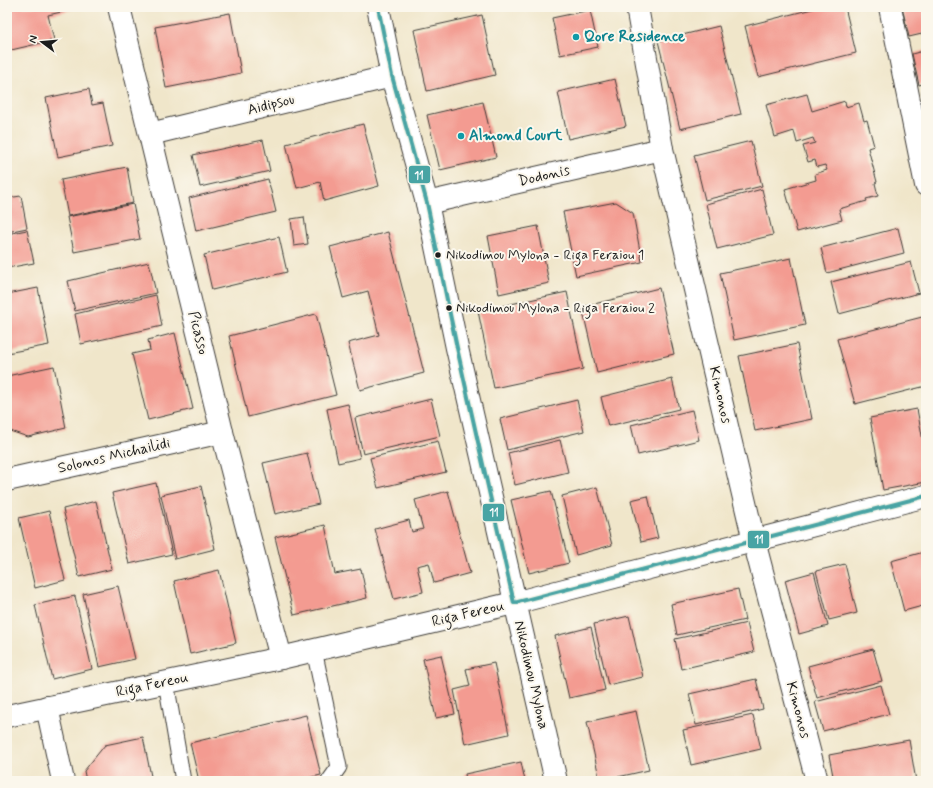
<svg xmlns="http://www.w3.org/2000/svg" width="933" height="788" font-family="Mynerve,sans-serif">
<rect width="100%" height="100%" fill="#fbf7ec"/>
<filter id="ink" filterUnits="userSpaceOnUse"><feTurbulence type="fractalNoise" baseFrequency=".025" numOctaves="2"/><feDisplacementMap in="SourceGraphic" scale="8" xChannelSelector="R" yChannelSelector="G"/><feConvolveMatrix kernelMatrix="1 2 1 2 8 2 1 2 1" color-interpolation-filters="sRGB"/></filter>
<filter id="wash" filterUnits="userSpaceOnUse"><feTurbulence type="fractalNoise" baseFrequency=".012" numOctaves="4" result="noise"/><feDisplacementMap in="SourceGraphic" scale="16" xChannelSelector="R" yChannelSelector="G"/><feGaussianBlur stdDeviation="0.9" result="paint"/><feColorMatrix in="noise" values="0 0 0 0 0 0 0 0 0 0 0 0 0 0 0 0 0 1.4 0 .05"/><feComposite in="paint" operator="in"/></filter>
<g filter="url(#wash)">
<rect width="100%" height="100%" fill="#f0e6ca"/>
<g id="blocks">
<g fill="#f39b91">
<polygon points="7,7 79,7 79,8 48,15 54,40 7,51"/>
<polygon points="820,7 845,7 856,53 758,77 745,26"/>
<polygon points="902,7 926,7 926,33 909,37"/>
<polygon points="590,10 598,47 560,55 552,18"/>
<polygon points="230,13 241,73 166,88 155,27"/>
<polygon points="482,15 495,75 427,91 414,30"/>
<polygon points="719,26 741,114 680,129 658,41"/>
<polygon points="926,50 926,83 919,85 912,54"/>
<polygon points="615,79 626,126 568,139 558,92"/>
<polygon points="89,89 92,105 103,103 112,146 58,157 46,98"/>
<polygon points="807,94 812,111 845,101 846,107 859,103 864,121 867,120 874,146 868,148 877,182 875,183 878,196 866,199 867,201 839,209 842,220 797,232 785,189 816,180 815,174 827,170 825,165 817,167 815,160 808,162 803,146 815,143 813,138 797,143 794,131 775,137 766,105"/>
<polygon points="483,102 496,157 440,170 427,115"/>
<polygon points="363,124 379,186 324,201 320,182 297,188 286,144"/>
<polygon points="263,140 270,171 200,187 193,155"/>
<polygon points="751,141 762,186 705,200 694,155"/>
<polygon points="127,167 133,203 68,216 61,180"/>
<polygon points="268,179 276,212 196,231 189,198"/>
<polygon points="762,189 773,235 717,249 706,204"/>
<polygon points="21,196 27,228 7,232 7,198"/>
<polygon points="616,202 633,213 642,262 576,276 563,212"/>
<polygon points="133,204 140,239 74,252 67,217"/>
<polygon points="304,217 308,244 294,246 291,219"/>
<polygon points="538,226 549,283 499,294 488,236"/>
<polygon points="898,228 904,253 827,273 821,248"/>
<polygon points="27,230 34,263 7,268 7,234"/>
<polygon points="388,232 424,373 360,390 348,343 379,335 368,291 343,298 330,247"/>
<polygon points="279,237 287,272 212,290 204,255"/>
<polygon points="791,258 805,325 734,340 720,273"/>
<polygon points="149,262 156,293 75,311 68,281"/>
<polygon points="911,262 919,293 839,314 831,282"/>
<polygon points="38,288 49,345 7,353 7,294"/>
<polygon points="659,288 674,354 597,373 582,307"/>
<polygon points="567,292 583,369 494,388 478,311"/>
<polygon points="156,295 162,326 81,344 75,314"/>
<polygon points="316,314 336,395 248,417 229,336"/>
<polygon points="926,316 926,386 855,404 837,339"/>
<polygon points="175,333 193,409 148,420 132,354 150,350 148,340"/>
<polygon points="797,344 812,419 755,431 739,356"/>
<polygon points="54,366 66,428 28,437 7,430 7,376"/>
<polygon points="672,379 679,409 608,426 601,397"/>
<polygon points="431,399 440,436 363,454 355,418"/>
<polygon points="577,400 584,431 507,450 500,419"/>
<polygon points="348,404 360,458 338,463 327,409"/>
<polygon points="917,409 926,457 926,482 883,490 870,418"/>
<polygon points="692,410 699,440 638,455 631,425"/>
<polygon points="560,440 568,472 515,485 508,453"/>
<polygon points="438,441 446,472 378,488 370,458"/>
<polygon points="307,453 319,504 275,514 263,463"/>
<polygon points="156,483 172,554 129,564 112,493"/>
<polygon points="201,486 215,549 175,559 161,495"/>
<polygon points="597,487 612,545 576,555 562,496"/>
<polygon points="448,491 470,573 434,583 429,563 417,566 423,592 394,599 375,529 409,520 412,532 423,529 415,500"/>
<polygon points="551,491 569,563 529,573 511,500"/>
<polygon points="648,496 658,538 641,542 631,500"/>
<polygon points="96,501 112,569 79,577 63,509"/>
<polygon points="49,511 65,580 35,588 19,518"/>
<polygon points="325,525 335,574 361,569 367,598 294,615 275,537"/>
<polygon points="924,552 926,558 926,605 904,611 891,561"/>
<polygon points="845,564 857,613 829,620 816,571"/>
<polygon points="219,570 236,643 190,654 174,581"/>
<polygon points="814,572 828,626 799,634 785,580"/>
<polygon points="118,586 135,659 99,667 83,594"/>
<polygon points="738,589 745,620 677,635 671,604"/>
<polygon points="75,596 92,669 52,679 35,605"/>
<polygon points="629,616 643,677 608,685 594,624"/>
<polygon points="747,623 754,652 681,669 675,639"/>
<polygon points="591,627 605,690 569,698 555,636"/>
<polygon points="873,649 882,681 817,698 808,666"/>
<polygon points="441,655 455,714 436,718 423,659"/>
<polygon points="494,663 509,734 465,744 454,690 470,686 466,669"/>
<polygon points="756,679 763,709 696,725 689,694"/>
<polygon points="881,685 889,714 823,731 815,702"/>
<polygon points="636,711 649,770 600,781 587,722"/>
<polygon points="306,715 321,775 295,781 199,781 190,743"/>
<polygon points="753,715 761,749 691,765 683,730"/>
<polygon points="143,737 152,781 86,781 84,771 105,745"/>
<polygon points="909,740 916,781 834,781 829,755"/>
<polygon points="521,762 525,781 466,781 465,774"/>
</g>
</g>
</g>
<g filter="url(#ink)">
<use href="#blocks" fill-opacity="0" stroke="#3c3a36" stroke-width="1"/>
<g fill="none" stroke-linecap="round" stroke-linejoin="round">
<g stroke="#3c3a36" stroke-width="17">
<g id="service">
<polyline points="314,650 339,767 329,781"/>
<polyline points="166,682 183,781"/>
</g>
</g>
<g stroke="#3c3a36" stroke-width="24">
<g id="minor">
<polyline points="119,7 222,432 281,658"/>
<polyline points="637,7 662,149 754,541 817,781"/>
<polyline points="890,7 926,185"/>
<polyline points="150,134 392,76"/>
<polyline points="427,203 662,149"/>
<polyline points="7,480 222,432"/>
<polyline points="47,707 63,781"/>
<polyline points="7,716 281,658 514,603"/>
</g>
</g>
<g stroke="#3c3a36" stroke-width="24">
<g id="tertiary">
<polyline points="378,7 392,76 427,203 457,348 556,781"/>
<polyline points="514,603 926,496"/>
</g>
</g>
<use href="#service" stroke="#fff" stroke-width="15"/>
<use href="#minor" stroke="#fff" stroke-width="22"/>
<use href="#tertiary" stroke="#fff" stroke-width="22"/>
<g stroke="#fbf7ec" stroke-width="7">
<polyline id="bus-1" points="378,7 392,76 427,203 457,348 514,603 926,496"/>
</g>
<use href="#bus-1" stroke="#48a4a4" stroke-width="4"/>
</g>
</g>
<g fill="#0f9aa8" stroke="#fbf7ec" stroke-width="1.5">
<circle cx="576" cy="37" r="4"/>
<circle cx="461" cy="136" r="4"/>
</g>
<g fill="#1c1c1c" stroke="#fbf7ec" stroke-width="1.5">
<circle cx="438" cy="255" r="3.5"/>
<circle cx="449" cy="308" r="3.5"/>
</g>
<g text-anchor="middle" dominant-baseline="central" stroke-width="4" stroke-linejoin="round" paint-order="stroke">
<g font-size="14" fill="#1c1c1c" stroke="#fbf7ec" text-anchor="start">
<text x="446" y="255">Nikodimou Mylona - Riga Feraiou 1</text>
<text x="456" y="308">Nikodimou Mylona - Riga Feraiou 2</text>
</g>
<g font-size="15" font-weight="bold" fill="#0d838f" stroke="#fbf7ec" text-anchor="start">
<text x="584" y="37">Qore Residence</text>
<text x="469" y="136">Almond Court</text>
</g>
<g font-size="15" fill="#1c1c1c" stroke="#fbf7ec">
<text transform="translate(271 105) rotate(-14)">Aidipsou</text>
<text transform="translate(544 176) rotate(-13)">Dodonis</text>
<text transform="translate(198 333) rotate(76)">Picasso</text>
<text transform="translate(720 395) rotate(77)">Kimonos</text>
<text transform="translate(114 456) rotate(-13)">Solonos Michailidi</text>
<text transform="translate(468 614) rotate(-13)">Riga Fereou</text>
<text transform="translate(531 675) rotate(77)">Nikodimou Mylona</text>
<text transform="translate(152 685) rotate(-12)">Riga Fereou</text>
<text transform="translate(798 710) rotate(75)">Kimonos</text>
</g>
</g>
<g stroke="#fbf7ec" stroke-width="1.5">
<rect x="408" y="165" width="23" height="19" rx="4" fill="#48a4a4"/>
<rect x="482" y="503" width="23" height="19" rx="4" fill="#48a4a4"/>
<rect x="747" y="530" width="23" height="19" rx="4" fill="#48a4a4"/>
</g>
<g font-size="11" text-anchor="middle" font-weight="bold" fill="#fff">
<text x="419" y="179">11</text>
<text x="494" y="516">11</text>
<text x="759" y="543">11</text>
</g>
<rect width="933" height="788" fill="none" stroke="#fbf7ec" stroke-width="24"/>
<g transform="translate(42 42) rotate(286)" stroke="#fbf7ec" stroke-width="3" paint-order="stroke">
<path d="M0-3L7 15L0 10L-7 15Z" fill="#1c1c1c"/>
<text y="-6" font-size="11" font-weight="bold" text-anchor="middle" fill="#1c1c1c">N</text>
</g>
</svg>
